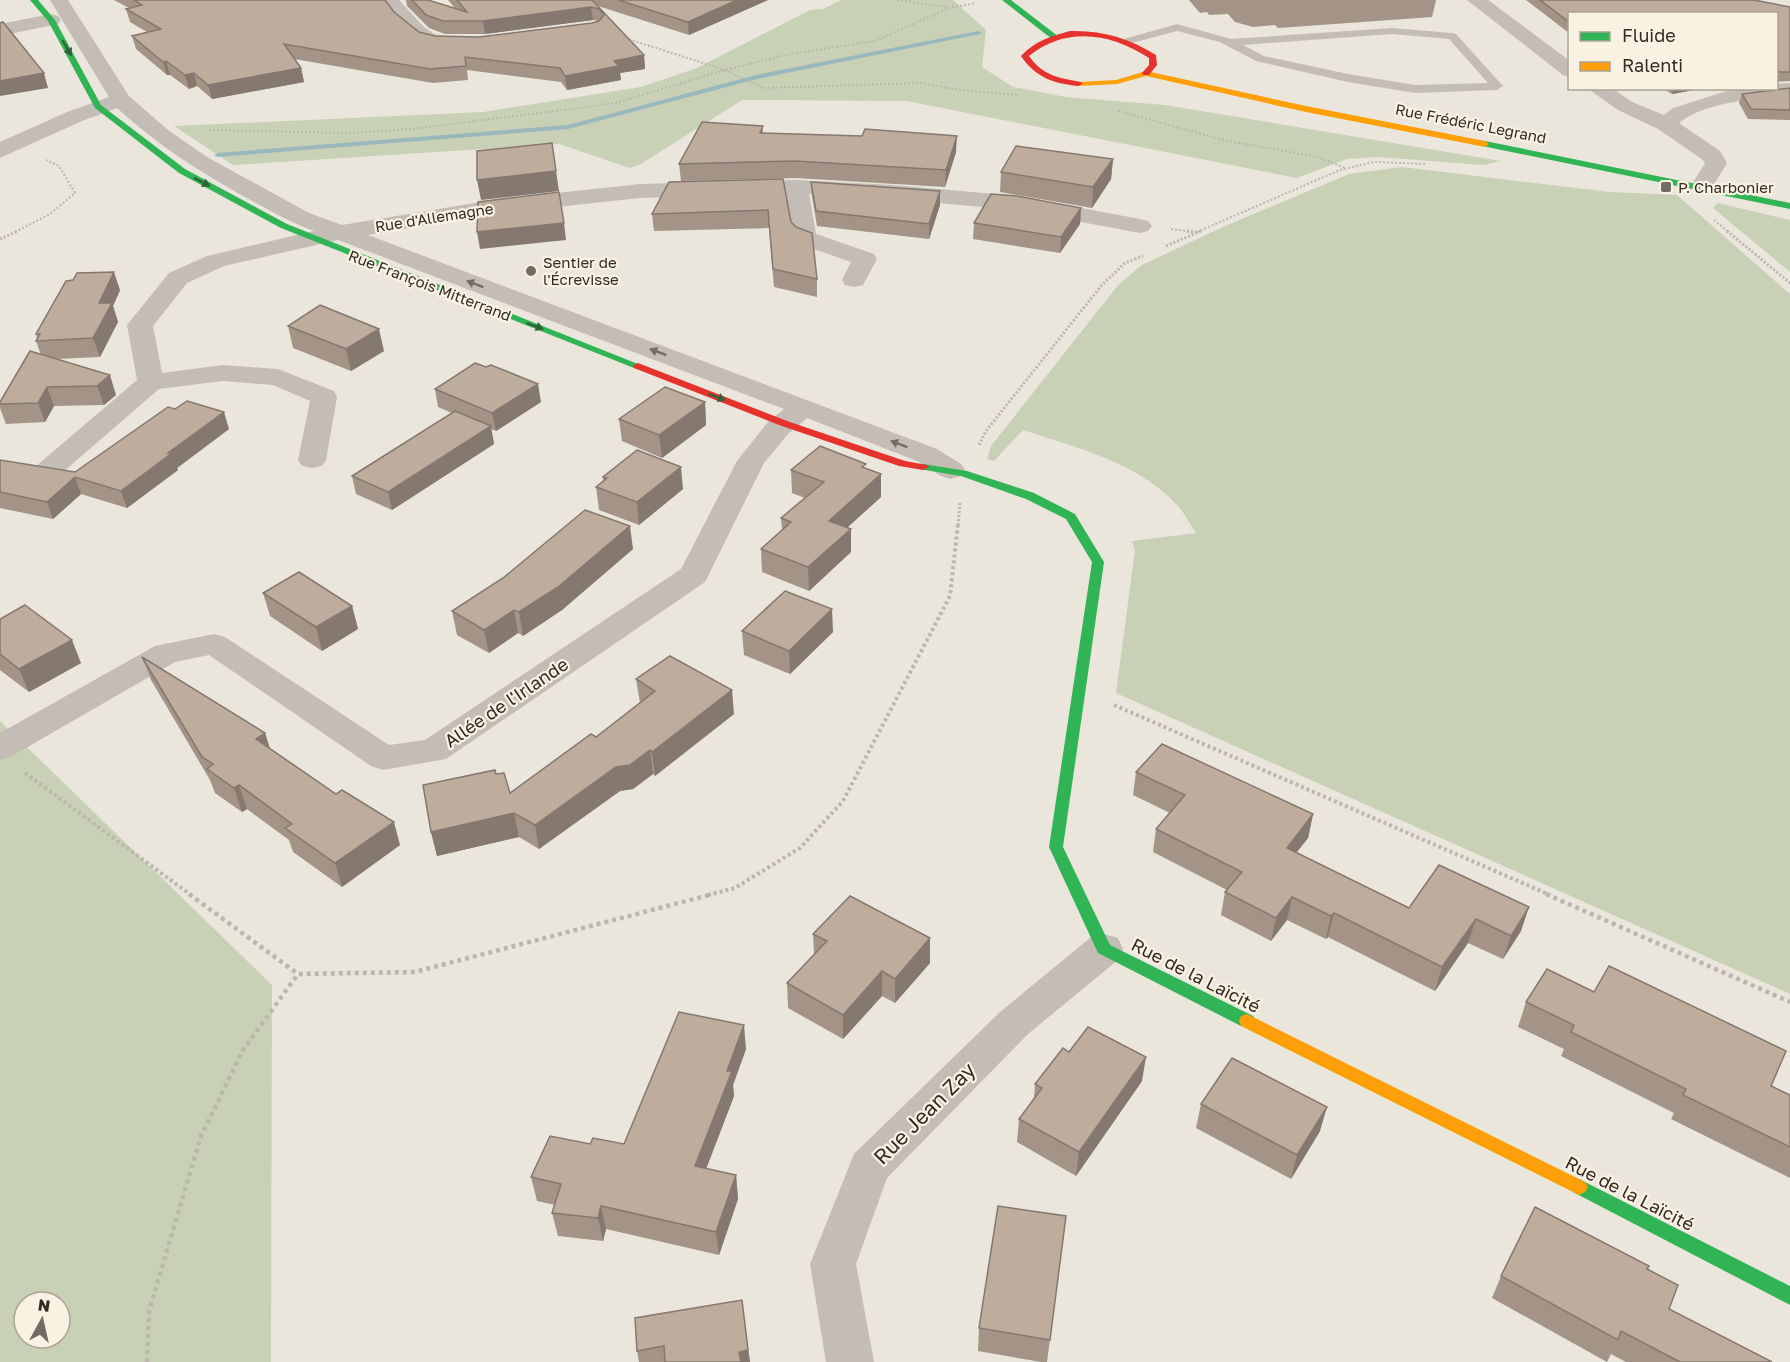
<svg xmlns="http://www.w3.org/2000/svg" width="1790" height="1362" font-family="'Golos Text',sans-serif">
<rect width="100%" height="100%" fill="#ebe6db"/>
<g fill="#c8d1b5" fill-rule="evenodd">
<polygon points="841,0 953,0 986,30 982,67 1013,87 1066,97 1165,105 1501,161 1484,165 1378,157 1347,159 1297,178 907,101 742,100 641,164 630,168 559,144 233,165 174,126 483,112 641,87 697,68 810,10 823,9"/>
<path d="M1402 167 1610 192 1677 195 1790 294V994L1116 693 1135 550 1132 541 1196 533C1190 524 1185 514 1178 506 1138 462 1077 448 1023 430L994 461 987 459 991 446 1119 284 1142 265 1225 226 1349 174Z"/>
<polygon points="1718,203 1790,220 1790,272 1713,208"/>
<path d="M0 721 272 985 271 1362H0ZM24 1302H60V1338H24Z"/>
</g>
<g fill="none" stroke-linecap="round" stroke-linejoin="round">
<polygon fill="#98b8bc" fill-rule="evenodd" points="978,31 982,33 980,34 757,79 568,129 218,157 214,155 218,153 568,125 756,75"/>
<g stroke="#bbb6ae" stroke-width="2" stroke-dasharray="2 2" stroke-linecap="butt">
<polyline points="897,0 948,7"/>
<polyline points="625,38 725,70 763,88 921,83 959,90 1019,95"/>
<polyline points="1118,111 1223,140 1318,157 1345,168"/>
<polyline points="209,130 350,133 411,129 616,103 725,70 790,54 875,41 949,8 976,3"/>
<polyline points="1714,220 1729,232"/>
<polyline points="1171,229 1196,232"/>
<polyline points="15,232 50,214 75,193 59,166 46,160"/>
<polyline points="1197,232 1340,170 1374,162 1427,164"/>
</g>
<g stroke="#bbb6ae" stroke-width="3" stroke-dasharray="2 2" stroke-linecap="butt">
<polyline points="1187,231 1196,232"/>
<polyline points="1727,231 1790,283"/>
<polyline points="0,239 18,231"/>
<polyline points="1166,246 1201,231"/>
<polyline points="979,445 986,431 1101,286 1125,263 1143,256"/>
<polyline points="958,525 960,503"/>
</g>
<g stroke="#bbb6ae" stroke-width="4" stroke-dasharray="3 3" stroke-linecap="butt">
<polyline points="1114,705 1550,895"/>
<polyline points="25,773 191,895"/>
<polyline points="708,895 735,888 800,848 843,801 950,596 958,524"/>
</g>
<g stroke="#bbb6ae" stroke-width="4.5" stroke-dasharray="4 4" stroke-linecap="butt">
<polyline points="189,894 298,974 415,972 713,894"/>
<polyline points="1546,894 1790,1002"/>
<polyline points="147,1362 149,1311 201,1136 243,1050 298,974"/>
</g>
<path fill="#c3bdb5" fill-rule="evenodd" d="M1177 24 1231 39 1392 28 1452 33 1456 34 1503 86 1497 90 1415 93 1348 82 1256 61 1220 42 1177 31 1128 44 1122 41 1124 39ZM1392 34 1449 39 1488 83 1415 85 1348 74 1264 56 1243 45Z"/>
<g fill="#c3bdb5" fill-rule="evenodd">
<path d="M50 0H68L129 96 168 130 207 157 309 213 342 225 493 200 640 184 796 180 893 185 1017 196 1140 219 1148 221 1152 226 1148 231 1140 233 1017 210 893 199 809 194 816 234 874 254 877 259 863 285 854 287 845 285 842 280 851 262 797 243 793 238 786 194 640 198 493 214 368 235 937 449 961 464 965 470 961 476 951 479 941 476 917 461 807 418 788 434 764 463 705 582 446 759 383 770 371 766 209 655 175 662 12 756 0 760V733L155 646 214 634 225 637 389 745 425 740 681 569 737 461 768 422 784 409 338 240 224 266 187 283 153 326 162 373 223 365 278 369 334 391 337 397 326 460 322 466 312 468 302 466 298 460 310 401 273 385 223 381 159 389 55 479 45 482 35 479 31 473 35 467 137 380 127 325 169 273 207 256 314 231C289 222 267 209 243 196 194 168 159 146 117 108L82 121 0 158V142L67 112 109 97Z"/>
<path d="M380 0H399L423 26 434 34 458 38 461 42 458 46C423 55 398 26 380 0Z"/>
<polygon points="1467,0 1488,0 1570,61 1570,77 1563,75"/>
<polygon points="51,14 58,16 61,20 58,24 0,36 0,24"/>
<path d="M1790 83V95C1758 98 1704 102 1679 123L1720 151 1727 163 1710 191 1702 193 1694 191 1691 186 1705 163 1703 160 1658 129 1618 110 1587 88H1612L1632 102 1664 115 1673 108 1736 88H1776V84Z"/>
<polygon points="1104,934 1118,938 1123,949 1118,960 1028,1034 887,1178 856,1264 874,1362 826,1362 810,1264 854,1154 1000,1012 1090,938"/>
</g>
<g fill="#30b455" fill-rule="evenodd">
<polygon points="30,0 38,0 55,20 101,105 185,169 287,224 643,366 638,369 634,368 281,228 179,173 95,108 48,21"/>
<polygon points="1002,0 1011,0 1059,37 1052,39"/>
<polygon points="1485,141 1790,203 1790,209 1482,146 1481,144"/>
<polygon points="923,464 967,471 1034,493 1075,514 1104,562 1063,847 1110,945 1253,1016 1255,1021 1253,1026 1247,1028 1241,1026 1098,953 1049,847 1092,562 1066,519 1026,499 961,476 919,469 917,467 919,465"/>
<polygon points="1579,1179 1790,1286 1790,1305 1573,1192 1570,1187 1573,1182"/>
</g>
<g fill="#ff9f0a" fill-rule="evenodd">
<polygon points="1146,71 1306,106 1485,141 1489,144 1485,147 1306,112 1146,76 1117,84 1078,86 1074,84 1078,82 1116,80"/>
<polygon points="1247,1014 1585,1182 1588,1187 1585,1192 1579,1195 1241,1026 1239,1021 1241,1016"/>
</g>
<g fill="#e5322d" fill-rule="evenodd">
<path d="M1070 31C1102 30 1129 38 1156 55L1157 65 1149 75H1143L1142 73 1149 65V58C1111 33 1066 26 1029 56 1043 76 1059 78 1081 82L1082 84 1078 86C1053 83 1036 78 1021 56 1035 41 1051 36 1070 31Z"/>
<polygon points="638,363 787,421 905,461 927,465 929,467 923,470 899,466 779,425 634,368 633,366"/>
</g>
</g>
<g fill="#a39487">
<polygon points="114,0 385,0 394,12 419,32 435,36 479,37 592,23 598,21 593,20 485,34 445,34 429,28 407,6 406,0 412,0 455,8 448,0 768,0 689,35 598,6 644,55 645,69 620,73 621,80 567,90 561,82 467,70 468,80 433,83 294,59 301,68 304,82 212,99 197,86 189,89 170,75 167,75 136,49 132,36 147,32 130,22 126,9 129,8"/>
<polygon points="1189,0 1436,0 1432,17 1278,28 1275,25 1253,27 1235,22 1228,14 1209,15 1207,12 1200,13"/>
<polygon points="1526,0 1754,0 1790,7 1790,81 1776,82 1776,14 1569,14 1569,33"/>
<polygon points="1662,88 1705,88 1672,94"/>
<polygon points="1790,88 1790,120 1748,119 1739,103 1742,94"/>
<polygon points="763,126 763,133 956,152 945,187 796,178 681,181 679,164"/>
<polygon points="1113,159 1111,179 1092,208 1000,192 1001,172"/>
<polygon points="783,179 791,222 796,227 817,279 817,297 774,287 769,228 654,231 652,214"/>
<polygon points="811,182 940,191 940,205 929,239 817,226 812,196"/>
<polygon points="1081,208 1080,224 1060,253 973,239 974,223"/>
<polygon points="120,290 113,306 118,322 100,357 56,359 116,395 104,405 54,406 45,422 6,424 0,408 0,402 41,355 36,341 37,339 36,334"/>
<polygon points="288,326 384,351 351,371 293,348"/>
<polygon points="435,389 541,402 496,431 491,429 494,444 392,510 356,494 352,476 452,413 438,407"/>
<polygon points="705,402 706,425 662,458 622,441 619,419"/>
<polygon points="175,409 229,429 177,468 178,470 127,508 81,494 53,519 0,508 0,460 75,472"/>
<polygon points="866,469 881,497 848,527 851,552 809,591 762,572 761,549 782,530 781,518 805,498 792,493 791,470"/>
<polygon points="603,477 683,489 639,525 599,510 596,487 603,481"/>
<polygon points="633,549 562,610 523,636 518,633 489,653 457,635 452,611"/>
<polygon points="263,593 352,606 358,629 322,651 270,616"/>
<polygon points="0,619 81,663 29,692 0,670"/>
<polygon points="742,631 833,632 790,674 744,655"/>
<polygon points="142,657 265,733 270,748 400,845 342,887 293,852 289,840 247,809 242,812 215,793 210,780 151,680"/>
<polygon points="636,679 734,714 655,776 653,774 633,789 620,791 539,849 519,837 437,856 431,832 496,774 510,793 596,737 640,703"/>
<polygon points="1136,772 1313,814 1308,838 1296,853 1409,908 1439,865 1521,931 1503,959 1468,943 1435,991 1328,937 1326,939 1287,920 1271,941 1221,915 1225,892 1227,890 1153,852 1156,829 1170,813 1133,795"/>
<polygon points="813,934 930,963 895,1003 882,996 843,1039 788,1008 787,983 814,954"/>
<polygon points="1594,992 1790,1095 1790,1178 1671,1119 1674,1113 1561,1056 1564,1049 1518,1027 1526,1002"/>
<polygon points="746,1049 733,1085 734,1096 706,1169 736,1175 738,1199 719,1255 606,1229 603,1241 558,1236 552,1213 555,1205 537,1201 531,1177 590,1144 624,1144"/>
<polygon points="1069,1052 1142,1081 1076,1176 1017,1142 1019,1119 1034,1099 1035,1084"/>
<polygon points="1201,1104 1320,1131 1291,1179 1196,1128"/>
<polygon points="1063,1240 1047,1362 1041,1362 978,1351 979,1328"/>
<polygon points="1647,1269 1669,1309 1772,1362 1626,1362 1611,1354 1607,1362 1492,1298 1501,1276"/>
<polygon points="742,1300 750,1362 639,1362 637,1351"/>
</g>
<g fill="#85786e">
<polygon points="737,0 768,0 689,35 688,22"/>
<polygon points="591,7 593,20 485,34 483,21"/>
<polygon points="644,55 645,69 620,73 621,80 567,90 565,76 614,61"/>
<polygon points="166,61 170,75 167,75 163,62"/>
<polygon points="301,68 304,82 212,99 208,85"/>
<polygon points="44,73 48,88 0,96 0,81"/>
<polygon points="194,73 197,86 189,89 185,75"/>
<polygon points="1674,88 1705,88 1672,94"/>
<polygon points="957,136 956,152 945,187 946,170"/>
<polygon points="1113,159 1111,179 1092,208 1093,187"/>
<polygon points="556,171 559,191 481,200 477,180"/>
<polygon points="940,191 940,205 929,239 929,224"/>
<polygon points="1081,208 1080,224 1060,253 1061,237"/>
<polygon points="564,223 566,240 480,249 477,232"/>
<polygon points="114,272 120,290 113,306 118,322 100,357 93,338 99,303"/>
<polygon points="379,329 384,351 351,371 346,349"/>
<polygon points="110,375 116,395 104,405 97,386"/>
<polygon points="538,384 541,402 496,431 492,413"/>
<polygon points="47,387 54,406 45,422 38,403"/>
<polygon points="705,402 706,425 662,458 659,435"/>
<polygon points="224,412 229,429 177,468 178,470 127,508 121,491 168,453"/>
<polygon points="491,426 494,444 392,510 388,492"/>
<polygon points="681,467 683,489 639,525 637,502"/>
<polygon points="881,474 881,497 830,543 829,521"/>
<polygon points="75,477 81,494 53,519 47,502"/>
<polygon points="630,526 633,549 562,610 523,636 519,612"/>
<polygon points="851,529 851,552 809,591 808,567"/>
<polygon points="352,606 358,629 322,651 316,627"/>
<polygon points="832,609 833,632 790,674 789,651"/>
<polygon points="514,610 518,633 489,653 484,630"/>
<polygon points="72,640 81,663 29,692 19,669"/>
<polygon points="732,690 734,714 655,776 652,752"/>
<polygon points="265,733 272,757 256,739"/>
<polygon points="650,750 653,774 633,789 620,791 539,849 535,825 616,767"/>
<polygon points="239,785 247,809 242,812 234,788"/>
<polygon points="514,813 519,837 437,856 431,832"/>
<polygon points="1313,814 1308,838 1282,871 1287,848"/>
<polygon points="394,822 400,845 342,887 335,863"/>
<polygon points="1292,897 1287,920 1271,941 1276,918"/>
<polygon points="1529,907 1521,931 1503,959 1511,936"/>
<polygon points="1334,913 1328,937 1326,939 1331,916"/>
<polygon points="1476,919 1468,943 1435,991 1442,967"/>
<polygon points="930,938 930,963 895,1003 895,979"/>
<polygon points="882,971 882,996 843,1039 843,1015"/>
<polygon points="744,1025 746,1049 733,1085 734,1096 698,1190 695,1166 727,1071"/>
<polygon points="1146,1057 1142,1081 1076,1176 1079,1152"/>
<polygon points="1327,1107 1320,1131 1291,1179 1297,1155"/>
<polygon points="736,1175 738,1199 719,1255 716,1232"/>
<polygon points="601,1206 606,1229 603,1241 598,1218"/>
<polygon points="748,1350 750,1362 741,1362 739,1352"/>
</g>
<g fill="#beac9d" stroke="#85786e" stroke-width="1.5">
<polygon points="134,0 385,0 394,12 419,32 435,36 479,37 592,23 599,21 604,15 599,9 591,7 483,21 443,21 426,15 412,0 428,0 467,12 457,0 592,0 644,55 614,61 619,66 565,76 560,68 465,57 466,66 430,69 284,44 301,68 208,85 194,73 185,75 166,61 163,62 132,36 161,29 126,9 142,5"/>
<polygon points="618,0 737,0 688,22"/>
<polygon points="1540,0 1754,0 1790,7 1790,72 1779,72 1776,76 1776,14 1569,14 1569,22"/>
<polygon points="3,22 44,73 0,81 0,23"/>
<polygon points="1790,88 1790,110 1751,109 1742,94"/>
<polygon points="702,122 763,126 760,133 862,136 865,129 957,136 946,170 795,161 679,164"/>
<polygon points="552,143 556,171 477,180 477,151"/>
<polygon points="1016,146 1113,159 1093,187 1001,172"/>
<polygon points="783,179 791,222 796,227 812,233 817,279 773,269 768,210 652,214 669,182"/>
<polygon points="811,182 940,191 929,224 816,211"/>
<polygon points="559,192 564,223 477,232 478,202"/>
<polygon points="991,194 1017,196 1081,208 1061,237 974,223"/>
<polygon points="114,272 99,303 112,303 93,338 36,341 40,334 36,334 66,281 73,280 77,273"/>
<polygon points="320,305 379,329 346,349 288,326"/>
<polygon points="30,351 110,375 97,386 47,387 38,403 0,404 0,402"/>
<polygon points="475,363 486,367 491,365 538,384 492,413 435,389"/>
<polygon points="665,387 705,402 659,435 619,419"/>
<polygon points="187,401 224,412 168,453 172,453 121,491 75,477 47,502 0,492 0,460 75,472 168,407 175,409"/>
<polygon points="455,411 491,426 388,492 352,476"/>
<polygon points="820,446 866,464 862,467 881,474 829,521 851,529 808,567 761,549 791,522 781,518 824,482 791,470"/>
<polygon points="637,450 681,467 637,502 596,487 607,478 603,477"/>
<polygon points="585,510 630,526 558,587 519,612 514,610 484,630 452,611 503,578"/>
<polygon points="299,572 352,606 316,627 263,593"/>
<polygon points="785,591 832,609 789,651 742,631"/>
<polygon points="25,605 72,640 19,669 0,654 0,619"/>
<polygon points="670,656 732,690 652,752 650,750 630,765 616,767 535,825 514,813 431,832 423,785 495,770 496,774 504,773 510,793 591,734 596,737 655,691 636,679"/>
<polygon points="142,657 265,733 256,739 336,794 342,790 394,822 335,863 285,828 292,824 239,785 234,788 207,769 213,764 202,757"/>
<polygon points="1162,744 1313,814 1287,848 1409,908 1439,865 1529,907 1511,936 1476,919 1442,967 1334,913 1331,916 1292,897 1276,918 1225,892 1242,872 1156,829 1185,795 1136,772"/>
<polygon points="850,896 930,938 895,979 882,971 843,1015 787,983 827,941 813,934"/>
<polygon points="1609,966 1786,1051 1771,1086 1790,1095 1790,1147 1683,1095 1686,1089 1571,1032 1574,1025 1526,1002 1547,969 1594,992"/>
<polygon points="679,1012 744,1025 727,1071 732,1071 695,1166 736,1175 716,1232 601,1206 598,1218 552,1213 561,1184 531,1177 550,1136 590,1144 593,1138 624,1144"/>
<polygon points="1088,1027 1146,1057 1079,1152 1019,1119 1042,1088 1035,1084 1063,1048 1069,1052"/>
<polygon points="1232,1058 1327,1107 1297,1155 1201,1104"/>
<polygon points="998,1206 1066,1216 1050,1340 979,1328"/>
<polygon points="1535,1207 1649,1266 1647,1269 1678,1285 1669,1309 1772,1362 1680,1362 1621,1331 1618,1340 1501,1276"/>
<polygon points="742,1300 748,1350 739,1352 741,1362 665,1362 664,1346 637,1351 635,1318"/>
</g>
<defs><path id="oneway-solid" d="M-6-.8H1V-3.2L6.5 0L1 3.2V.8H-6Z" transform="scale(1.5)"/></defs>
<g fill="#326238">
<use href="#oneway-solid" transform="translate(67 48) rotate(60)"/>
<use href="#oneway-solid" transform="translate(202 182) rotate(28)"/>
<use href="#oneway-solid" transform="translate(535 326) rotate(21)"/>
<use href="#oneway-solid" transform="translate(717 397) rotate(21)"/>
</g>
<g fill="#746d65">
<use href="#oneway-solid" transform="translate(475 284) rotate(-159)"/>
<use href="#oneway-solid" transform="translate(658 352) rotate(-159)"/>
<use href="#oneway-solid" transform="translate(899 444) rotate(-159)"/>
</g>
<g fill="#736c64" stroke="#f9f1e1" stroke-width="2">
<rect x="1660" y="181" width="12" height="12" rx="3"/>
<circle cx="531" cy="271" r="6"/>
</g>
<g text-anchor="middle" dominant-baseline="central" stroke-width="4.5" stroke-linejoin="round" paint-order="stroke">
<g font-size="15" fill="#332b24" stroke="#f9f1e1">
<text transform="translate(1471 123) rotate(11)">Rue Frédéric Legrand</text>
<text transform="translate(434 217) rotate(-9)">Rue d'Allemagne</text>
<text transform="translate(430 285) rotate(21)">Rue François Mitterrand</text>
</g>
<g font-size="15" fill="#332b24" stroke="#f9f1e1" text-anchor="start">
<text x="1678" y="187">P. Charbonier</text>
<text x="543" y="262">Sentier de<tspan x="543" dy="17">l'Écrevisse</tspan></text>
</g>
<g font-size="18" fill="#332b24" stroke="#f9f1e1">
<text transform="translate(506 702) rotate(-34)">Allée de l'Irlande</text>
<text transform="translate(1196 975) rotate(27)">Rue de la Laïcité</text>
<text transform="translate(1630 1193) rotate(27)">Rue de la Laïcité</text>
</g>
<g font-size="21" fill="#332b24" stroke="#f9f1e1">
<text transform="translate(924 1113) rotate(-45)">Rue Jean Zay</text>
</g>
</g>
<rect x="1568" y="12" width="210" height="78" fill="#f9f1e1" stroke="#aaa295" stroke-width="1.5"/>
<rect x="1580" y="32" width="30" height="9" fill="#30b455" stroke="#aaa295" stroke-width="1.5"/>
<text x="1622" y="42" font-size="18" fill="#332b24">Fluide</text>
<rect x="1580" y="62" width="30" height="9" fill="#ff9f0a" stroke="#aaa295" stroke-width="1.5"/>
<text x="1622" y="72" font-size="18" fill="#332b24">Ralenti</text>
<g transform="translate(42 1320) rotate(8)"><circle r="28" fill="#f9f1e1" stroke="#aaa295" stroke-width="1.5"/>
<path d="M0-4.5L10 22L0 15L-10 22Z" fill="#736c64"/>
<text y="-9" font-size="16" font-weight="bold" text-anchor="middle" fill="#332b24">N</text>
</g>
</svg>
